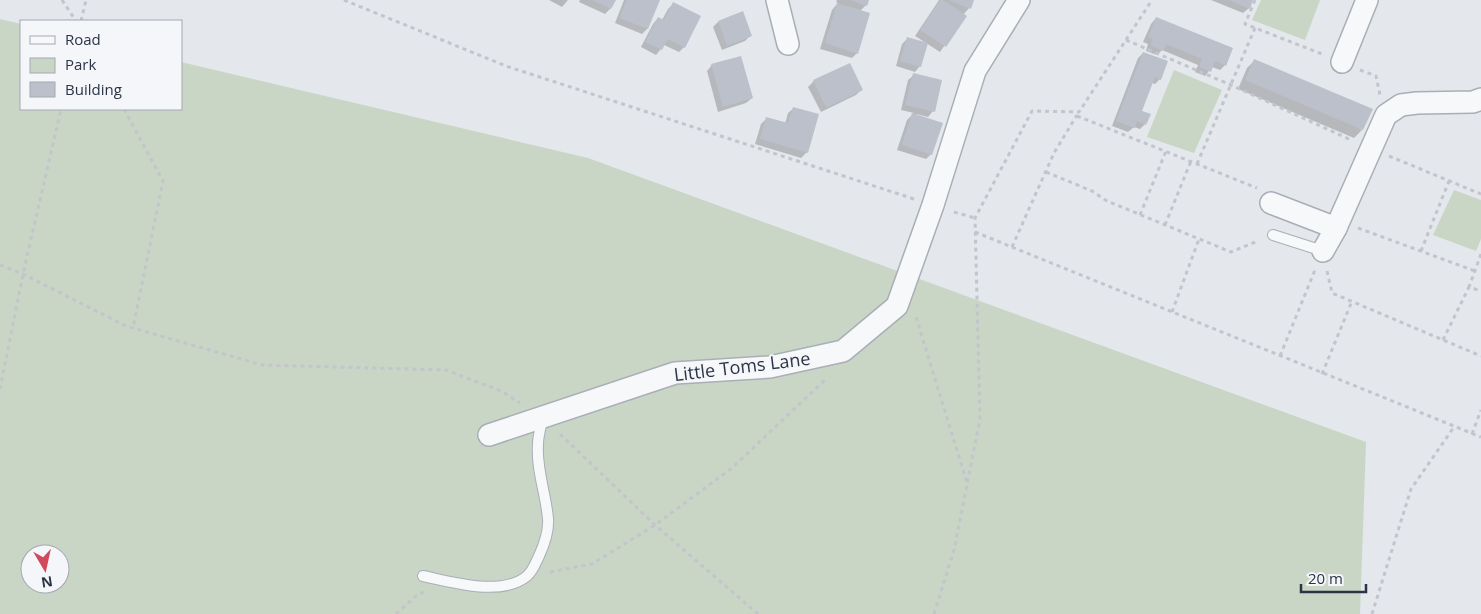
<svg xmlns="http://www.w3.org/2000/svg" width="1481" height="614" font-family="'Open Sans',sans-serif">
<rect width="100%" height="100%" fill="#e4e7ec"/>
<g fill="#c9d6c5" fill-rule="evenodd">
<polygon points="1261,0 1320,0 1305,40 1252,20"/>
<path d="M0 19 21 24V109H181V62L588 158 1366 442 1360 614H0ZM30 554H60V584H30Z"/>
<polygon points="1174,70 1222,90 1194,153 1147,137"/>
<polygon points="1454,190 1481,200 1481,239 1476,251 1433,235"/>
</g>
<g fill="#0003">
<polygon points="549,0 568,0 562,7"/>
<polygon points="580,0 614,0 610,9 605,14 579,2"/>
<polygon points="624,0 658,0 647,29 642,34 615,23"/>
<polygon points="837,0 868,0 866,5 860,11 857,53 852,58 820,49 832,10 838,3 836,2"/>
<polygon points="939,0 972,0 969,8 963,15 965,16 940,52 915,36"/>
<polygon points="1211,0 1252,0 1249,8 1243,13"/>
<polygon points="674,3 684,47 679,52 664,45 656,55 641,47 653,24 658,18 662,20 668,9"/>
<polygon points="1156,18 1225,65 1220,70 1212,67 1205,76 1195,72 1198,65 1162,50 1157,55 1146,51 1148,44 1143,42 1151,24"/>
<polygon points="718,22 751,35 745,41 722,50 713,27"/>
<polygon points="908,38 920,66 915,72 896,66 902,44"/>
<polygon points="1143,53 1160,79 1155,84 1152,83 1141,112 1145,124 1140,129 1134,127 1128,132 1112,126 1138,58"/>
<polygon points="1255,60 1362,130 1354,138 1238,89 1247,68"/>
<polygon points="712,65 752,98 746,103 718,112 707,71"/>
<polygon points="914,75 933,111 928,117 916,114 916,116 931,154 926,159 897,150 907,120 914,113 901,110 908,80"/>
<polygon points="814,81 861,90 856,95 821,112 808,87"/>
<polygon points="794,108 807,152 801,158 755,144 761,124 767,118 785,124 788,113"/>
</g>
<g fill="#bbc0ca">
<polygon points="592,0 616,0 611,9"/>
<polygon points="627,0 660,0 648,29 619,18"/>
<polygon points="850,0 869,0 867,6"/>
<polygon points="940,0 943,0 967,16 946,47 920,30"/>
<polygon points="948,0 974,0 971,9"/>
<polygon points="1229,0 1253,0 1250,9"/>
<polygon points="673,2 701,16 685,48 668,39 662,50 645,42 658,17 664,20"/>
<polygon points="837,3 870,13 858,54 825,43"/>
<polygon points="743,11 752,36 727,46 718,21"/>
<polygon points="1156,17 1233,48 1226,66 1215,61 1211,72 1199,67 1202,59 1166,44 1163,51 1150,45 1153,39 1148,37"/>
<polygon points="907,37 928,43 921,67 900,61"/>
<polygon points="1143,52 1168,61 1161,80 1155,77 1142,111 1151,114 1146,125 1137,121 1135,128 1116,121"/>
<polygon points="741,56 753,98 723,107 711,64"/>
<polygon points="1254,59 1373,109 1363,130 1245,80"/>
<polygon points="850,63 863,90 826,108 813,80"/>
<polygon points="913,73 942,80 935,112 905,105"/>
<polygon points="793,107 819,114 808,153 760,139 766,117 788,123"/>
<polygon points="912,113 943,123 932,155 902,145"/>
</g>
<g fill="none" stroke-linecap="round" stroke-linejoin="round">
<g stroke="#a9aeb7" stroke-width="12">
<g id="lane">
<polyline points="1273,235 1323,251"/>
<path d="M423 576C452 582 502 597 527 576 533 571 536 562 539 556 544 545 549 532 548 519 546 494 536 469 538 444 538 435 541 426 543 417"/>
</g>
</g>
<g stroke="#a9aeb7" stroke-width="24">
<g id="street">
<polyline points="777,0 788,44"/>
<polyline points="1342,62 1367,0"/>
<polyline points="1271,203 1336,228"/>
<polyline points="1323,251 1336,228 1386,115 1401,105 1417,103 1473,102 1481,99"/>
<polyline points="489,435 675,373 770,367 843,351 897,306 933,205 975,71 1019,0"/>
</g>
</g>
<g stroke="#c2c5cb" stroke-width="3" stroke-dasharray="4 4" stroke-linecap="butt">
<polyline points="62,0 76,21"/>
<polyline points="344,0 506,66 914,199"/>
<polyline points="1255,0 1245,24 1322,54"/>
<polyline points="81,21 86,0"/>
<polyline points="1126,40 1231,85 1351,140"/>
<polyline points="1360,70 1376,76 1380,95"/>
<polyline points="124,109 163,181 133,328"/>
<polyline points="1077,116 1257,188"/>
<polyline points="1389,156 1481,194"/>
<polyline points="1197,164 1255,28"/>
<polyline points="1046,172 1092,191 1107,201 1231,252 1258,241"/>
<polyline points="954,212 975,218"/>
<polyline points="1140,215 1166,151"/>
<polyline points="1165,225 1191,161"/>
<polyline points="1358,228 1475,271"/>
<polyline points="975,232 1481,437"/>
<polyline points="1012,247 1054,153 1077,115"/>
<polyline points="1421,251 1449,181"/>
<polyline points="1481,254 1469,287 1481,291"/>
<polyline points="0,265 23,274 126,326 262,365 446,370 501,391 520,403"/>
<polyline points="1327,271 1332,293 1481,356"/>
<polyline points="1172,312 1199,239"/>
<polyline points="916,317 967,483"/>
<polyline points="1443,340 1469,287"/>
<polyline points="1280,356 1315,270"/>
<polyline points="1322,374 1352,301"/>
<polyline points="0,389 23,274 61,109"/>
<polyline points="560,434 655,525 758,614"/>
<polyline points="1472,434 1481,410"/>
<polyline points="550,572 592,564 655,525 732,468 827,378"/>
<polyline points="396,614 416,596 424,592"/>
<polyline points="934,614 954,550 980,419 975,218 1032,111 1079,112 1152,0"/>
<polyline points="1372,614 1411,489 1454,427"/>
</g>
<use href="#lane" stroke="#f7f8fa" stroke-width="10"/>
<use href="#street" stroke="#f7f8fa" stroke-width="21"/>
</g>
<g text-anchor="middle" dominant-baseline="central" stroke-width="4" stroke-linejoin="round" paint-order="stroke">
<g font-size="18" fill="#2b3445" stroke="#f4f6f9">
<text transform="translate(742 366) rotate(-7)">Little Toms Lane</text>
</g>
</g>
<rect x="20" y="20" width="162" height="90" fill="#f4f6f9" stroke="#a4a8b1"/>
<rect x="30" y="36" width="25" height="8" fill="#f7f8fa" stroke="#a4a8b1"/>
<text x="65" y="45" font-size="15" fill="#2b3445">Road</text>
<rect x="30" y="58" width="25" height="15" fill="#c9d6c5" stroke="#a4a8b1"/>
<text x="65" y="70" font-size="15" fill="#2b3445">Park</text>
<rect x="30" y="82" width="25" height="15" fill="#bbc0ca" stroke="#a4a8b1"/>
<text x="65" y="95" font-size="15" fill="#2b3445">Building</text>
<g transform="translate(45 569) rotate(171)"><circle r="24" fill="#f4f6f9" stroke="#a4a8b1"/>
<path d="M0-4L9 19L0 12L-9 19Z" fill="#d1495b"/>
<text y="-8" font-size="14" font-weight="bold" text-anchor="middle" fill="#2b3445">N</text>
</g>
<path d="M1301 584v8h65v-8" fill="none" stroke="#2b3445" stroke-width="2.5"/>
<text x="1308" y="584" font-size="15" fill="#2b3445" stroke="#f4f6f9" stroke-width="4" paint-order="stroke">20 m</text>
</svg>
